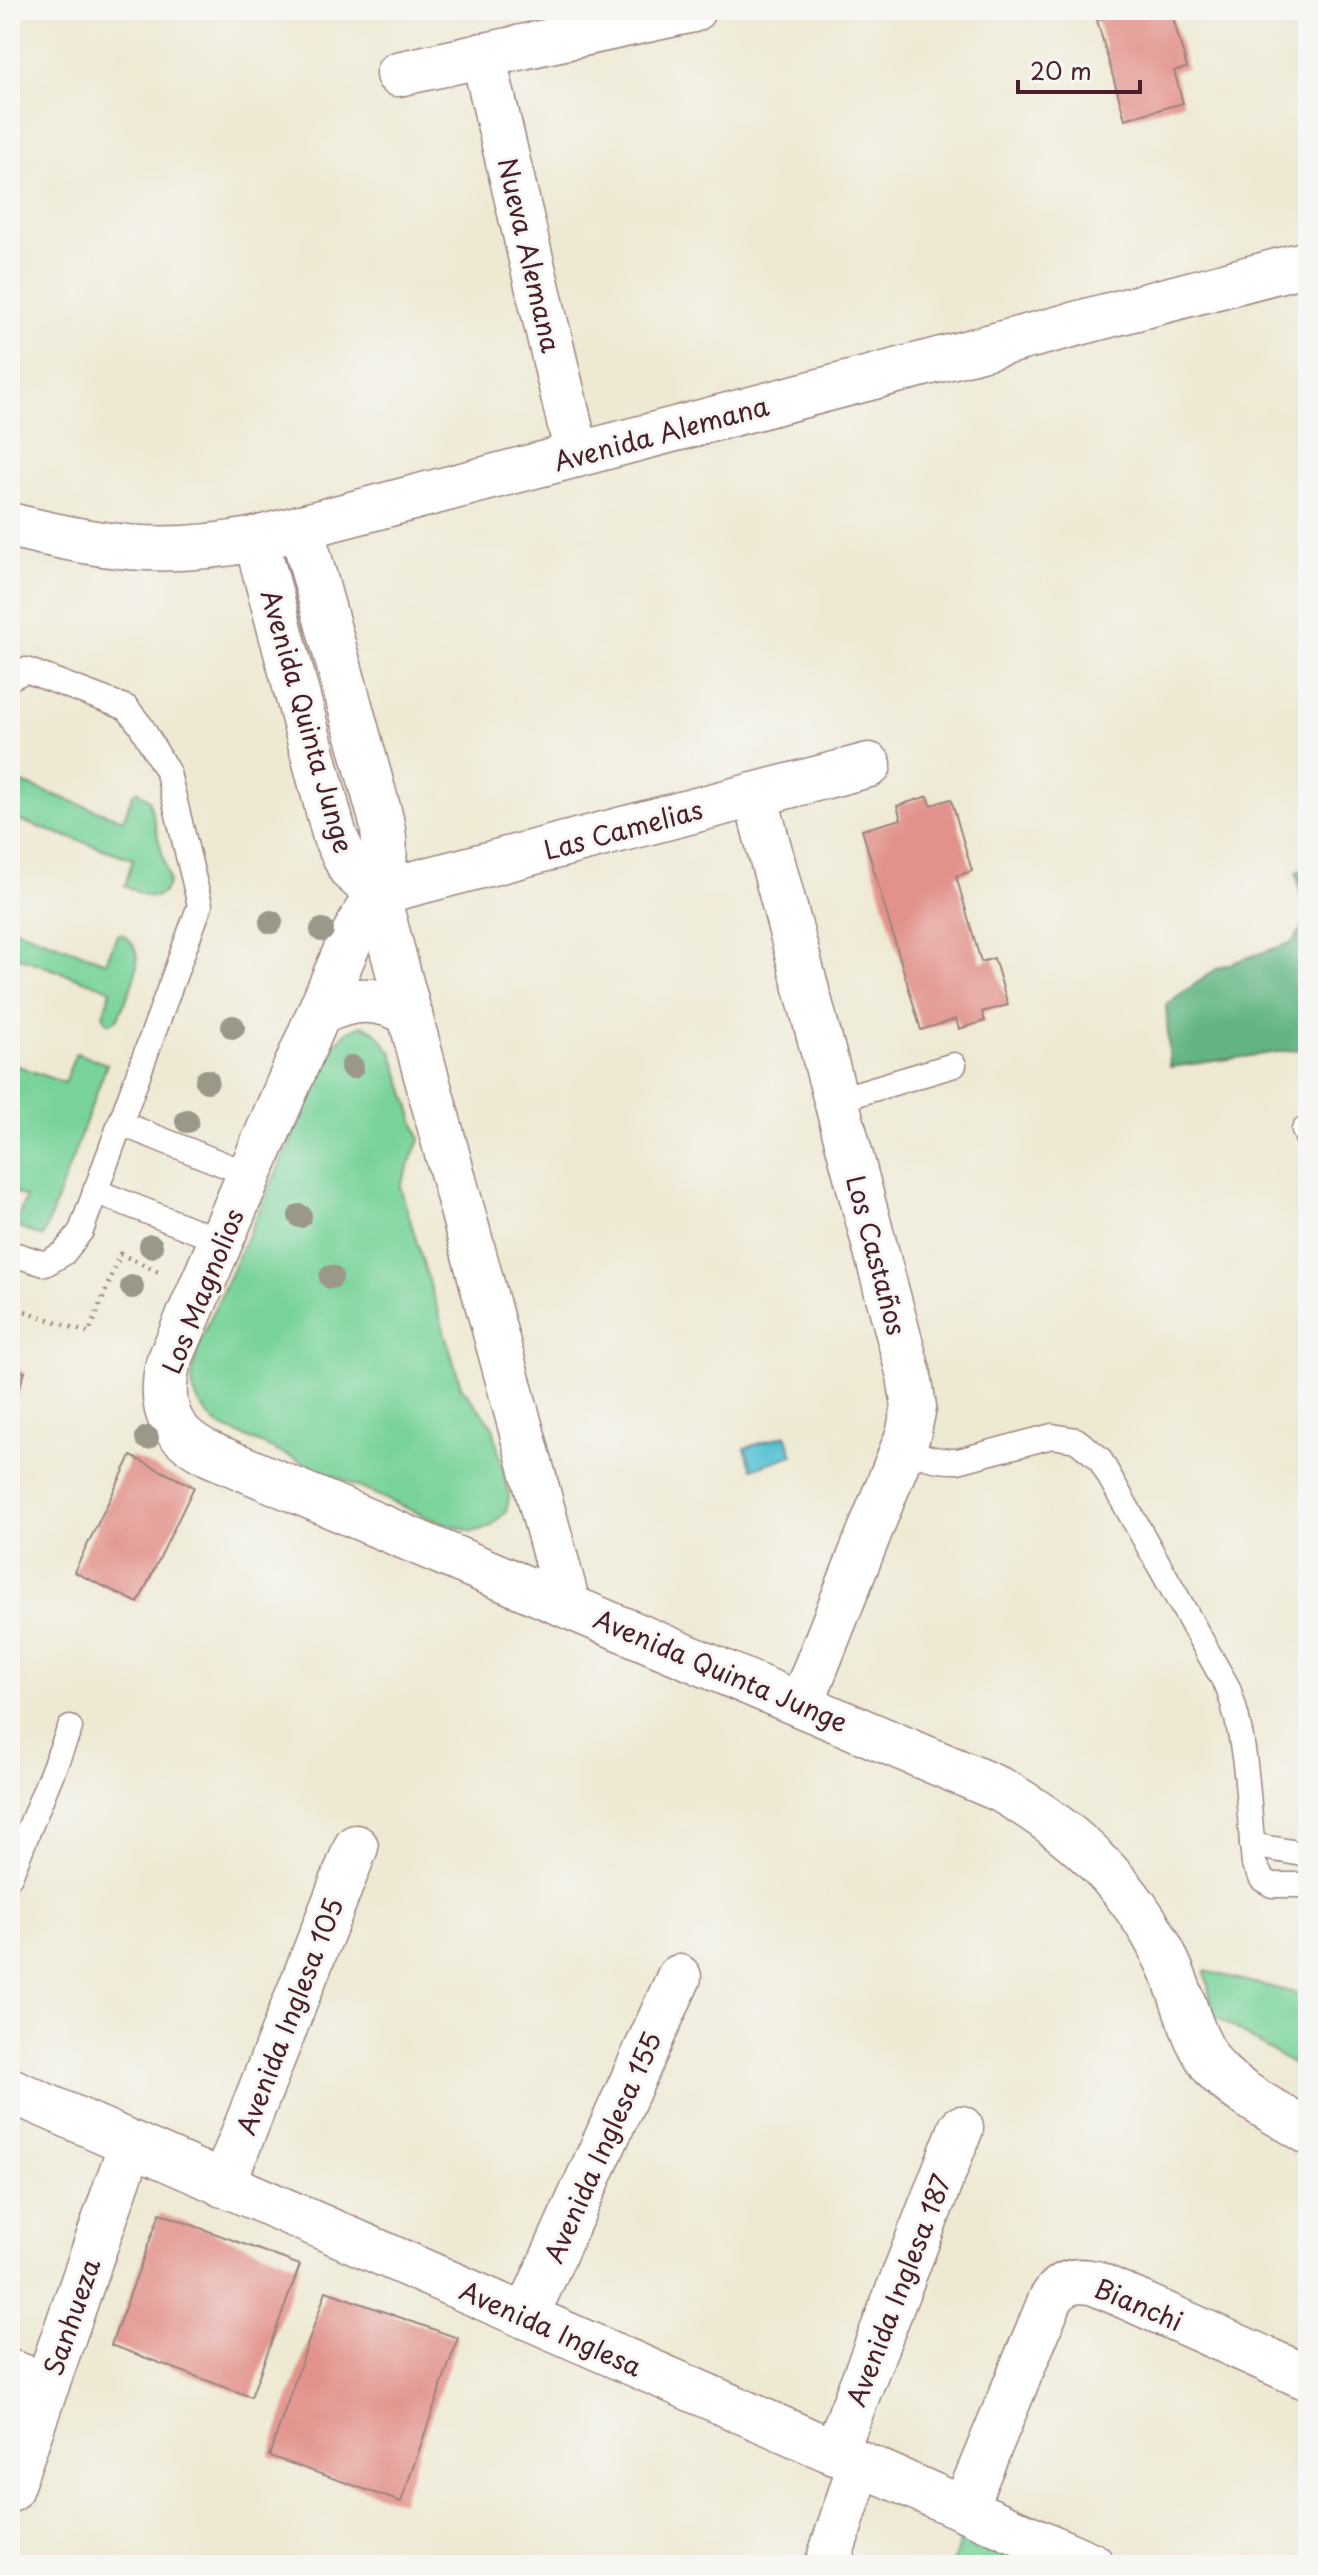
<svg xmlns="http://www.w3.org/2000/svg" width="1318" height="2575" font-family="'Playpen Sans',sans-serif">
<rect width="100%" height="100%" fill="#f6f6f2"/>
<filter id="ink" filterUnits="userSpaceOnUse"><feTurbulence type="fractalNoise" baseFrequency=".0125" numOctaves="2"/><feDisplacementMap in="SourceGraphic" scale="16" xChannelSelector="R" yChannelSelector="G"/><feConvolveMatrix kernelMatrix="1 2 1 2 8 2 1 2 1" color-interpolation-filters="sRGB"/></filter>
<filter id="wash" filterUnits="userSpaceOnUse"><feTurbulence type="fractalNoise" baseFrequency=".006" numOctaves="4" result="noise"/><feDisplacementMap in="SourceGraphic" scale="32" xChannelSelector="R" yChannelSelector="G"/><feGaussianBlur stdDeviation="1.8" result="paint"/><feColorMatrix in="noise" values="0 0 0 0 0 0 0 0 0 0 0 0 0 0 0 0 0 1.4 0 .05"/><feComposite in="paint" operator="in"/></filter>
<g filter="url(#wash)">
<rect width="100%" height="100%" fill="#eee9d3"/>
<g fill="#78d39a" stroke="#617962" stroke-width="2">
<path d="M11 750 17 753 11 779 123 820 133 794 138 790 149 800 169 881C161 906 143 896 125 886L133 859 15 819 10 832Z"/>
<path d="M10 927 106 962 117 935 122 934C153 953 128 993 118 1018L111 1023 107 1022 103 1015 111 990 10 954Z"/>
<path d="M362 1025 376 1032 393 1054 420 1140 400 1187 461 1386 493 1427 509 1497 506 1511 492 1526 473 1532 429 1518 216 1424C185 1390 189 1382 201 1339L334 1045 348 1031Z"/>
<polygon points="76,1053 107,1064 43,1237 15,1226 26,1197 10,1191 10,1063 64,1083"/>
<polygon points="1205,1971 1308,1996 1308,2074 1214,2015"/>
<polygon points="965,2527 1047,2565 952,2565"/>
</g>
<polygon fill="#62b582" stroke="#566a56" stroke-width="2" points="1308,869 1308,1048 1170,1067 1166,1005 1218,968 1293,942 1306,921 1296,872"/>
<polygon fill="#58c2d3" stroke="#51707f" stroke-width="2" points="786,1435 793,1455 752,1469 745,1448"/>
<g id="blocks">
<g fill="#e2928b">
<polygon points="1132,10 1171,10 1187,68 1174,71 1183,103 1125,119 1097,20"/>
<polygon points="928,796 931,805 951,799 972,871 956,876 981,962 994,958 1008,1005 982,1012 985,1021 959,1029 956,1019 921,1030 862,830 901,819 897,806"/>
<polygon points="10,1367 25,1372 10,1412"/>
<polygon points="131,1456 194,1487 138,1603 74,1572"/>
<polygon points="160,2213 300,2265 251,2397 111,2345"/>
<polygon points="326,2291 458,2338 401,2502 269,2456"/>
</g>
</g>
</g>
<g filter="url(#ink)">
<use href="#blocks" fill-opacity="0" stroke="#9c847f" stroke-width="2"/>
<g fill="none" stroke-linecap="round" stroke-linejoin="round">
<g stroke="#9c847f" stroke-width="27">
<g id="lane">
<polyline points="10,678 26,670 127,708 141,726 168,773 200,905 81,1231 64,1253 45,1264 10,1253"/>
<polyline points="836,1100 954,1065"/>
<polyline points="120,1123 250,1175"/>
<polyline points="1304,1130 1308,1140"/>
<polyline points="95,1191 221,1241"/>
<path d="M903 1449C921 1456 938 1462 958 1461L1052 1436 1076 1440 1099 1458 1228 1688C1248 1744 1248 1805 1254 1864L1262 1879 1272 1885H1308"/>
<polyline points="1252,1845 1297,1853 1308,1852"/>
<polyline points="10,1876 70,1728"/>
</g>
</g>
<g stroke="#9c847f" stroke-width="47">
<g id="street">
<polyline points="483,55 577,455"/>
<polyline points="398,74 693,10"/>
<path d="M10 525C102 548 162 557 256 539L1308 263"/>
<path d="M301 527 381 819C393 877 375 894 349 943L168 1364C158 1409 170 1436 212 1455L1001 1790C1075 1832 1137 1890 1171 1970 1186 2004 1192 2041 1216 2070 1238 2094 1280 2114 1308 2132"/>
<polyline points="256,539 335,837 351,870 377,893 568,1604"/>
<polyline points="755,795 909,1375 914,1407 908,1435 801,1705"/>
<polyline points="377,893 869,765"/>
<path d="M320 1013C352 997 379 996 410 1014"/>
<polyline points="10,2090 1092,2565"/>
<polyline points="223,2185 356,1847"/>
<polyline points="526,2317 679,1977"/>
<polyline points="10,2372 47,2385"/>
<polyline points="835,2453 961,2128"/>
<polyline points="10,2490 131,2144"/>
<path d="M964 2509 1050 2301C1060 2283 1074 2278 1095 2283L1308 2378"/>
<polyline points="827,2565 860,2464"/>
</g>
</g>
<polyline stroke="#9c847f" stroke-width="5" stroke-dasharray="2 6" stroke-linecap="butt" points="10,1306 89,1333 120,1254 162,1273"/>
<use href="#lane" stroke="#fff" stroke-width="24"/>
<use href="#street" stroke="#fff" stroke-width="44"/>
</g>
<g fill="#9c9889">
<circle cx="271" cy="922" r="12"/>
<circle cx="322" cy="930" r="12"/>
<circle cx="233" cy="1027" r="12"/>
<circle cx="352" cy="1067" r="12"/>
<circle cx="207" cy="1081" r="12"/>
<circle cx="187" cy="1121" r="12"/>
<circle cx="300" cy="1216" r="12"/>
<circle cx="151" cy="1246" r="12"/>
<circle cx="331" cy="1277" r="12"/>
<circle cx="132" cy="1287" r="12"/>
<circle cx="147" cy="1438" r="12"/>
</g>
</g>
<g text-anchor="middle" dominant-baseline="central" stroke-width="6" stroke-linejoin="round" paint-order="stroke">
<g font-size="26" fill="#4a1f2b" stroke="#f6f6f2">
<text transform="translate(530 255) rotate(77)">Nueva Alemana</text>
<text transform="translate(661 433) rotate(-15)">Avenida Alemana</text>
<text transform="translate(308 721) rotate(74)">Avenida Quinta Junge</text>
<text transform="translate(623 829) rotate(-15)">Las Camelias</text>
<text transform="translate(877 1255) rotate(75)">Los Castaños</text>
<text transform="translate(202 1291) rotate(-68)">Los Magnolios</text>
<text transform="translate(721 1670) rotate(23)">Avenida Quinta Junge</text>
<text transform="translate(289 2016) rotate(-69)">Avenida Inglesa 105</text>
<text transform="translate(602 2147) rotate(-66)">Avenida Inglesa 155</text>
<text transform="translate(898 2290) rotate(-69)">Avenida Inglesa 187</text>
<text transform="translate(1139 2304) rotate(23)">Bianchi</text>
<text transform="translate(71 2317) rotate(-71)">Sanhueza</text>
<text transform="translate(551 2328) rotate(24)">Avenida Inglesa</text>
</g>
</g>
<rect width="1318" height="2575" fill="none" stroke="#f6f6f2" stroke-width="40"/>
<path d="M1018 80v12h122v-12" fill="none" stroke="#4a1f2b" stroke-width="4"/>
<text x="1030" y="80" font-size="24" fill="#4a1f2b" stroke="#f6f6f2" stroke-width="6" paint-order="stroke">20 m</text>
</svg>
